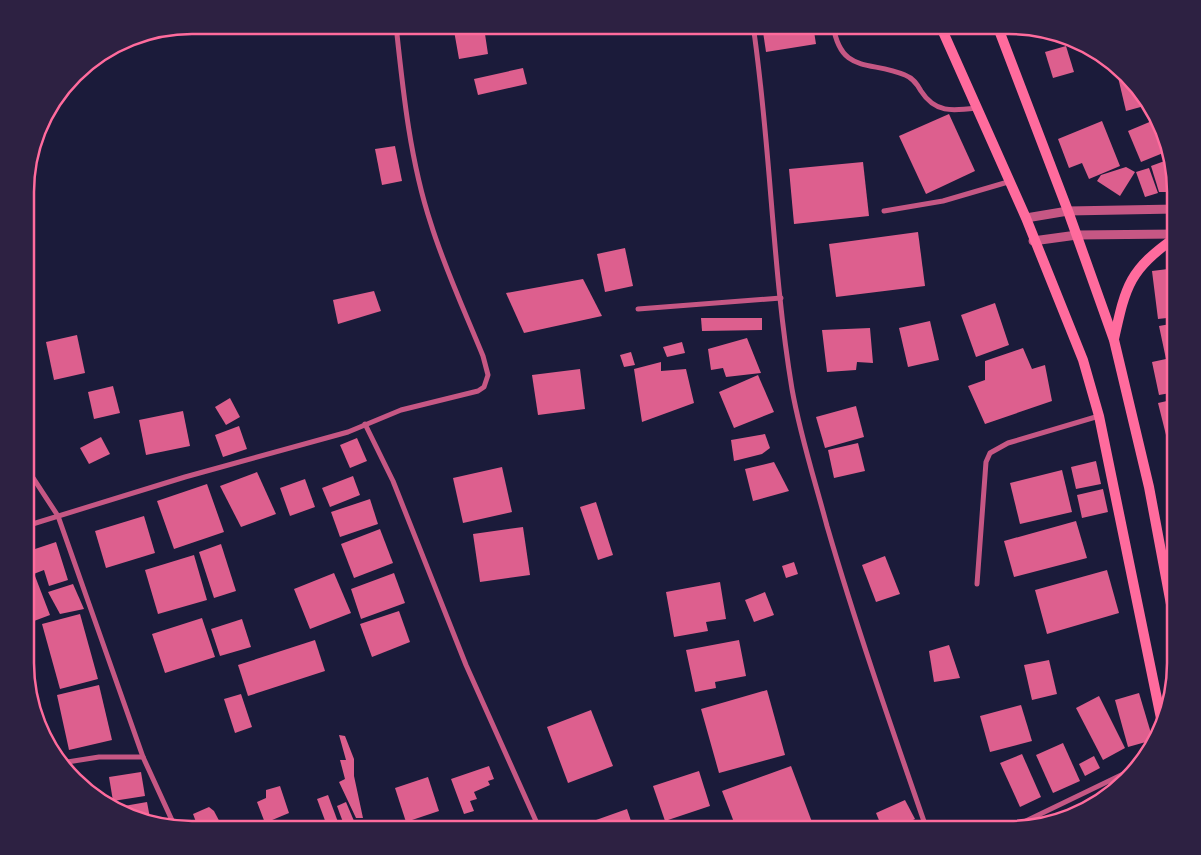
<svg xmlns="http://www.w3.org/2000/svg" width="1201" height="855" font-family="Poppins,sans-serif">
<rect width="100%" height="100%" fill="#1b1b3a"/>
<g fill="#dd5f8e">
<polygon points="453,25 510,25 511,29 485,34 488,54 459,59"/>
<polygon points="762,25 813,25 816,44 766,52"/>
<polygon points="1066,46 1074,72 1053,78 1045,52"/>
<polygon points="1110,59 1117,66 1112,68"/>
<polygon points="523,68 527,84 478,95 474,79"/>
<polygon points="1122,72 1148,105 1126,111 1117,73"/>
<polygon points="949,114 975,171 926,194 899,136"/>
<polygon points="1159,118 1168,151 1141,162 1128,131"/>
<polygon points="1102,121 1120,166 1089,179 1082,163 1069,168 1058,139"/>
<polygon points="395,146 402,181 382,185 375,149"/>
<polygon points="1170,159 1176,181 1176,192 1159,192 1151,166"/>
<polygon points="863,162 869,216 794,224 789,169"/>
<polygon points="1126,167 1135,172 1120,196 1097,181 1101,175"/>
<polygon points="1149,168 1158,193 1145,197 1136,172"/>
<polygon points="918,232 925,286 836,297 829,244"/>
<polygon points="625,248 633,286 605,292 597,254"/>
<polygon points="1176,268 1176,317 1158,319 1152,271"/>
<polygon points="583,279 602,316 524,333 506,293"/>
<polygon points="374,291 381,311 338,324 333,300"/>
<polygon points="995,303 1009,345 976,357 961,315"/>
<polygon points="701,318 762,318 762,330 702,331"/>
<polygon points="930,321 939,360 908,367 899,328"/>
<polygon points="1176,323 1176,392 1159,395 1152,362 1166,359 1159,326"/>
<polygon points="870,328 873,363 857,362 856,370 827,372 822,330"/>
<polygon points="77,335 85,373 54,380 46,342"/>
<polygon points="747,338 761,373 726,377 723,368 711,370 708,349"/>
<polygon points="682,342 685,353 667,357 663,347"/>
<polygon points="26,348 32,385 26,385"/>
<polygon points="1023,348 1032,369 1045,365 1052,401 985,424 968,386 985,380 985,361"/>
<polygon points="631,352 635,365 624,367 620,355"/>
<polygon points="661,362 661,371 686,369 694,403 642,422 634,369"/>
<polygon points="580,369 585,409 538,415 532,375"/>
<polygon points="758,375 774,412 734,428 719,392"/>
<polygon points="113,386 120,413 94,419 88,392"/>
<polygon points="230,398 240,417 226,425 215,407"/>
<polygon points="1176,399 1176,441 1168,443 1158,403"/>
<polygon points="856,406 864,437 825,448 816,417"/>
<polygon points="183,411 190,446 146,455 139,420"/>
<polygon points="239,426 247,449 223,457 215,435"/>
<polygon points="765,434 770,448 762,454 734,461 731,440"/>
<polygon points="101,437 110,454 89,464 80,448"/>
<polygon points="357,438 367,461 350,468 340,445"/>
<polygon points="858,443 865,471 834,478 828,450"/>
<polygon points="1096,461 1101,484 1076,489 1071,467"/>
<polygon points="774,462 789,491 753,501 745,469"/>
<polygon points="502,467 512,512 463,523 453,478"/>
<polygon points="1062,470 1072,512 1020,524 1010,483"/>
<polygon points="257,472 276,514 241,527 220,486"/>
<polygon points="353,476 360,495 330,507 322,488"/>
<polygon points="305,479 315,507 290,516 280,488"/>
<polygon points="207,484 224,532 174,549 157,501"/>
<polygon points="1103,489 1108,512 1082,518 1077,495"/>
<polygon points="370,499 378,524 340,537 331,512"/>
<polygon points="596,502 613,555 598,560 580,507"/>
<polygon points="144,516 155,553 106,568 95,531"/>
<polygon points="1076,521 1087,558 1014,577 1004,541"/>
<polygon points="523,527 530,575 480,582 473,534"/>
<polygon points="380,529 393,563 354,578 341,544"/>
<polygon points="56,542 68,580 49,586 44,570 31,575 26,562 26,552"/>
<polygon points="221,544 236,591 214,598 199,552"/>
<polygon points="194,555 207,600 158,614 145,570"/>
<polygon points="885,556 900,594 876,602 862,565"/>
<polygon points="794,562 798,574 786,578 782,566"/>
<polygon points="1107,570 1119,613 1047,634 1035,590"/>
<polygon points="334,573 351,613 310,629 294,589"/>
<polygon points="394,573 405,603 361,619 351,589"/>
<polygon points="35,576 50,615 26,624 26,580"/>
<polygon points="720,582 726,619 706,622 708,631 674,637 666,592"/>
<polygon points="73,584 84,609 60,614 48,592"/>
<polygon points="765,592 774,615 754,622 745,600"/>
<polygon points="399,611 410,642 372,657 360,624"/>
<polygon points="80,614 98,679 60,689 42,624"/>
<polygon points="202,618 215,657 165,673 152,634"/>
<polygon points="242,619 251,647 220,656 211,629"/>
<polygon points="315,640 325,671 248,696 238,665"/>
<polygon points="739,640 746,676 715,682 716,688 695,692 686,650"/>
<polygon points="949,645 960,678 934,682 929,651"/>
<polygon points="1049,660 1057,694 1032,700 1024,665"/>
<polygon points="99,685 112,740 69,750 57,695"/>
<polygon points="767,690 785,755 719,773 701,709"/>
<polygon points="1139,693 1153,740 1128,747 1115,700"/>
<polygon points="241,694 252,727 235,733 224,699"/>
<polygon points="1099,696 1125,748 1103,760 1076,708"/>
<polygon points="1021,705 1032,741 990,752 980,716"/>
<polygon points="591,710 613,766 568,783 547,727"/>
<polygon points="339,735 345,736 354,759 354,776 363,818 356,818 339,782 345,779 340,760 346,760"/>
<polygon points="1063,743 1080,781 1053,793 1036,755"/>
<polygon points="1022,754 1041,797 1020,807 1000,763"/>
<polygon points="1094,756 1100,768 1085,776 1079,764"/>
<polygon points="489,766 494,779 488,781 490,785 474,792 477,799 470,801 474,811 464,814 451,779"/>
<polygon points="791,766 815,830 737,830 722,791"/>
<polygon points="699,771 710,806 665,821 653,786"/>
<polygon points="141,772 145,796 113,801 109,777"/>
<polygon points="428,777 439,811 406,822 395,788"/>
<polygon points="280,786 289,813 265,823 257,802 266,798 266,790"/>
<polygon points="328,795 338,822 327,826 317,799"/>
<polygon points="905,800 915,819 893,830 883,830 876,813"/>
<polygon points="147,802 151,823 126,816 124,806"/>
<polygon points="346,802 354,821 344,825 337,806"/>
<polygon points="209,807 214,811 224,830 199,830 193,814"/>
<polygon points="627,809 634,830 583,830 582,825"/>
<polygon points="279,821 283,830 269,830 267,827"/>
</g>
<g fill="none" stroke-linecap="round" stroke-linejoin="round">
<g stroke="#c65784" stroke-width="5">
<path d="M753 25C771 146 772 269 792 389 800 435 815 481 827 526 857 629 892 729 927 830"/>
<path d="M833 25C841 75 870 60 905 75 913 78 917 84 921 91 935 113 952 111 976 108"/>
<polyline points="884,211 943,201 1008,182"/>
<polyline points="638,309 781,298"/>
<polyline points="365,424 393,481 466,665 540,830"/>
<polyline points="26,467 58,516 143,757 176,829"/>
<path d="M26 526 185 477 348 432 401 410 478 391 484 387 488 375 483 356C465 312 445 269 431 224 410 161 403 91 396 25"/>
<polyline points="977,584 986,462 990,453 1008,443 1099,416"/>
<polyline points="61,763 99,757 143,757"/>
<polyline points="1007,830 1142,765"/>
</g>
<g stroke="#c65784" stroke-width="9">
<polyline points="1026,218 1068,211 1176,209"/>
<polyline points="1033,241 1077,235 1176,234"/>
</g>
<g stroke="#ff6b9d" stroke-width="10">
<polyline points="940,25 1026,218 1083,360 1099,416 1163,728"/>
<polyline points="997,25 1068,211 1114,340 1149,487 1176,631"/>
<path d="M1114 339C1126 285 1129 270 1176 237"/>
</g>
</g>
<path d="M0 0H1201V855H0ZM192 34H1009A158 158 0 0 1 1167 192V663A158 158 0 0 1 1009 821H192A158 158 0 0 1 34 663V192A158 158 0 0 1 192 34Z" fill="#2d2142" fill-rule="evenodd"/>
<path fill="none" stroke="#ff6b9d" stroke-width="2.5" d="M192 34H1009A158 158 0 0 1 1167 192V663A158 158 0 0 1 1009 821H192A158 158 0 0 1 34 663V192A158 158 0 0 1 192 34Z"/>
</svg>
